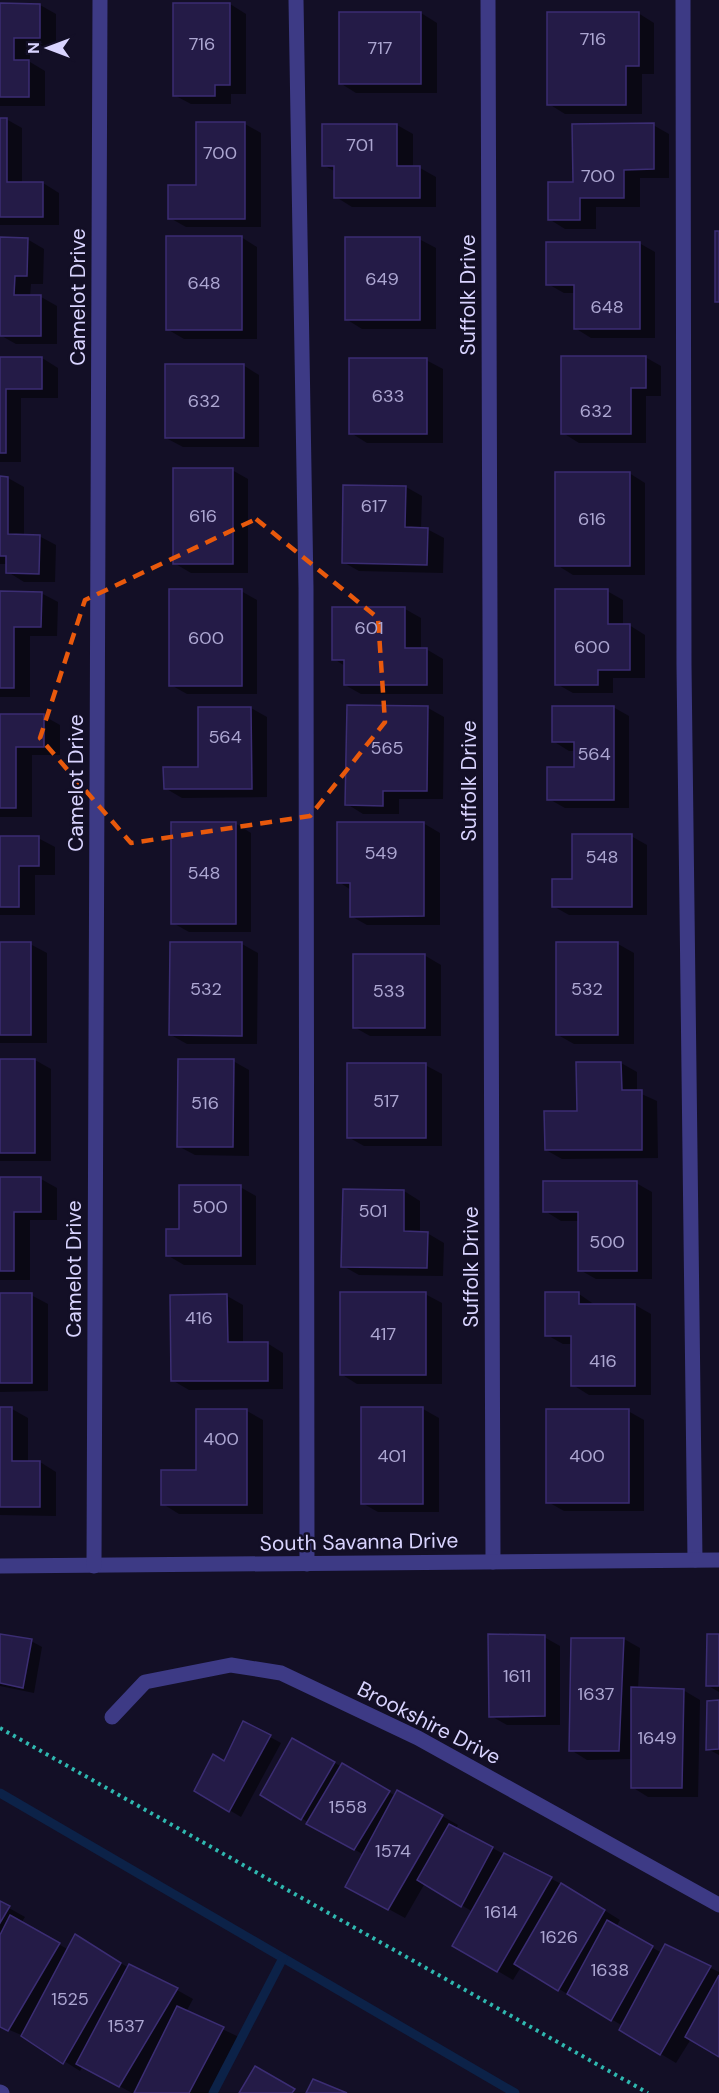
<svg xmlns="http://www.w3.org/2000/svg" width="719" height="2093" font-family="'DM Sans',sans-serif">
<rect width="100%" height="100%" fill="#130f26"/>
<g fill="#0007">
<polygon points="230,4 246,14 246,94 231,94 231,104 191,104 174,95"/>
<polygon points="0,5 40,5 56,14 56,46 30,46 30,62 45,71 45,106 0,106"/>
<polygon points="421,13 437,23 437,93 356,93 340,83"/>
<polygon points="638,13 654,23 654,74 642,74 642,114 565,114 549,104"/>
<polygon points="0,119 6,119 22,128 22,183 43,183 59,193 59,225 0,225"/>
<polygon points="245,124 261,133 261,227 186,227 170,218"/>
<polygon points="397,125 413,134 413,168 420,168 436,177 436,207 352,207 336,197 336,172 323,165"/>
<polygon points="653,125 669,134 669,178 640,178 640,207 596,207 596,229 565,229 549,219 574,184"/>
<polygon points="241,237 257,247 257,339 184,339 167,329"/>
<polygon points="0,239 27,239 44,249 43,284 31,284 30,297 41,297 57,306 57,344 16,344 0,335"/>
<polygon points="419,239 436,248 436,329 362,329 346,319"/>
<polygon points="639,243 655,252 655,338 591,338 575,328 575,293 564,293 548,284"/>
<polygon points="645,357 661,366 661,396 646,396 646,443 579,443 563,433"/>
<polygon points="0,358 42,358 58,368 58,398 21,398 21,462 0,462"/>
<polygon points="426,360 443,369 443,443 367,443 351,433"/>
<polygon points="243,365 259,375 259,447 183,447 166,438"/>
<polygon points="232,470 248,479 248,573 191,573 174,563"/>
<polygon points="629,473 645,483 645,575 573,575 557,565"/>
<polygon points="0,478 8,478 24,487 24,536 39,536 56,545 55,582 24,582 8,572 8,564 0,564"/>
<polygon points="406,487 422,496 421,529 427,529 444,538 443,573 359,571 343,562"/>
<polygon points="241,591 257,600 257,694 187,694 171,685"/>
<polygon points="607,591 623,600 623,625 629,625 645,635 645,678 613,678 613,693 573,693 557,684"/>
<polygon points="0,593 41,593 58,602 57,636 30,636 30,697 0,697"/>
<polygon points="405,609 421,618 421,649 426,649 443,659 443,694 361,694 345,685 345,666 334,659"/>
<polygon points="613,707 629,716 629,808 565,808 549,799 575,768 575,751 569,751 553,741"/>
<polygon points="251,708 267,717 267,797 182,798 165,788 200,768"/>
<polygon points="428,708 444,717 443,799 399,799 399,814 363,814 347,804"/>
<polygon points="0,716 44,716 60,725 60,755 32,755 32,817 0,817"/>
<polygon points="235,823 251,833 251,932 189,932 173,923"/>
<polygon points="423,823 440,833 440,925 367,925 351,916 351,890 339,882"/>
<polygon points="631,836 647,845 647,915 569,915 553,906 574,881"/>
<polygon points="0,838 38,838 55,847 55,875 35,875 35,915 0,915"/>
<polygon points="0,944 30,944 47,953 47,1043 0,1043"/>
<polygon points="242,944 258,953 257,1044 187,1044 171,1035"/>
<polygon points="618,944 634,953 634,1044 574,1044 558,1035"/>
<polygon points="424,955 441,965 441,1036 370,1036 354,1027"/>
<polygon points="0,1060 35,1060 51,1069 51,1161 0,1161"/>
<polygon points="233,1061 249,1070 249,1156 195,1155 178,1146"/>
<polygon points="621,1063 637,1072 637,1092 657,1101 658,1158 562,1159 546,1150"/>
<polygon points="425,1065 442,1074 442,1146 364,1146 348,1137"/>
<polygon points="0,1179 41,1179 57,1188 57,1220 30,1220 30,1280 0,1280"/>
<polygon points="636,1183 652,1192 652,1279 596,1279 580,1270 580,1221 561,1221 545,1211"/>
<polygon points="240,1187 256,1196 256,1265 184,1265 167,1255 180,1230"/>
<polygon points="404,1191 420,1201 420,1233 427,1233 444,1243 443,1276 359,1275 343,1266"/>
<polygon points="425,1294 442,1303 442,1384 357,1384 341,1374"/>
<polygon points="579,1294 595,1305 635,1305 651,1314 651,1395 589,1395 573,1385 573,1344 563,1344 547,1335"/>
<polygon points="0,1295 31,1295 48,1304 48,1391 0,1392"/>
<polygon points="227,1296 243,1305 243,1343 267,1343 283,1353 283,1389 189,1390 172,1380"/>
<polygon points="0,1409 12,1409 28,1418 28,1462 40,1462 56,1472 56,1516 0,1515"/>
<polygon points="423,1409 439,1418 439,1512 378,1512 362,1503"/>
<polygon points="247,1411 263,1420 263,1514 179,1514 163,1504 197,1471"/>
<polygon points="628,1411 644,1420 644,1511 564,1511 548,1502"/>
<polygon points="0,1635 31,1641 42,1647 34,1693 0,1686"/>
<polygon points="719,1635 719,1692 707,1685"/>
<polygon points="544,1637 560,1646 560,1725 507,1725 491,1716"/>
<polygon points="624,1639 640,1648 638,1689 683,1690 700,1700 698,1797 648,1797 632,1787 632,1759 587,1760 571,1750"/>
<polygon points="719,1702 719,1755 708,1749"/>
<polygon points="270,1737 281,1743 241,1817 196,1790 225,1762"/>
<polygon points="292,1740 396,1796 442,1816 458,1825 456,1829 567,1887 620,1920 616,1927 662,1953 665,1946 719,1972 719,2055 691,2039 676,2063 621,2030 623,2026 521,1967 513,1980 454,1945 473,1912 425,1883 405,1918 363,1895 364,1855 262,1795"/>
<polygon points="0,1903 25,1917 21,1923 69,1950 92,1946 129,1968 177,1990 193,1999 186,2012 239,2037 210,2093 132,2093 83,2066 80,2071 26,2037 0,2026"/>
</g>
<g fill="none" stroke-linecap="round" stroke-linejoin="round">
<g stroke="#0c2248" stroke-width="9">
<polyline points="0,1793 515,2093"/>
<polyline points="213,2093 283,1958"/>
</g>
</g>
<g fill="#241b47" stroke="#3b2d73" stroke-width="1.5">
<polygon points="0,3 40,4 40,38 14,38 14,60 29,60 29,97 0,97"/>
<polygon points="173,3 230,3 230,85 215,85 215,96 173,96"/>
<rect x="339" y="12" width="82" height="72"/>
<polygon points="547,12 639,12 639,66 626,66 626,105 547,105"/>
<polygon points="0,118 7,118 7,182 43,182 43,217 0,217"/>
<polygon points="196,122 245,122 245,219 168,219 168,185 196,185"/>
<polygon points="654,123 654,169 624,170 624,198 580,198 580,220 548,220 548,182 573,182 572,124"/>
<polygon points="322,124 397,124 397,166 420,166 420,198 334,198 334,166 322,166"/>
<rect x="715" y="231" width="4" height="71"/>
<rect x="166" y="236" width="76" height="94"/>
<polygon points="0,237 28,238 27,276 15,276 14,295 41,295 41,336 0,336"/>
<rect x="345" y="237" width="75" height="83"/>
<polygon points="546,242 640,242 640,329 574,329 574,285 546,285"/>
<polygon points="561,356 646,356 646,388 631,388 631,434 561,434"/>
<polygon points="0,357 42,357 42,389 6,389 6,453 0,453"/>
<rect x="349" y="358" width="78" height="76"/>
<rect x="165" y="364" width="79" height="74"/>
<rect x="173" y="468" width="60" height="96"/>
<rect x="555" y="472" width="75" height="94"/>
<polygon points="0,476 8,477 8,534 40,535 39,574 6,573 6,556 0,556"/>
<polygon points="343,485 406,486 405,527 428,528 427,565 342,563"/>
<rect x="169" y="589" width="73" height="97"/>
<polygon points="555,589 608,589 608,624 630,624 630,670 598,670 598,685 555,685"/>
<polygon points="0,591 42,592 41,627 14,627 14,688 0,688"/>
<polygon points="332,607 405,607 405,648 427,648 427,685 344,685 344,660 332,660"/>
<polygon points="347,705 428,706 427,791 383,791 383,806 345,805"/>
<polygon points="552,706 614,706 614,800 547,800 547,767 574,767 574,742 552,742"/>
<polygon points="198,707 251,707 252,789 164,789 163,767 198,767"/>
<polygon points="0,714 44,714 44,747 16,747 16,808 0,808"/>
<rect x="171" y="822" width="65" height="102"/>
<polygon points="337,822 424,822 424,916 350,917 350,883 337,883"/>
<polygon points="572,834 632,834 632,907 552,907 552,879 572,879"/>
<polygon points="0,836 39,836 39,866 19,866 19,907 0,907"/>
<rect x="0" y="942" width="31" height="93"/>
<polygon points="170,942 242,942 242,1036 169,1035"/>
<rect x="556" y="942" width="62" height="93"/>
<rect x="353" y="954" width="72" height="74"/>
<rect x="0" y="1059" width="35" height="94"/>
<polygon points="178,1059 234,1059 233,1147 177,1147"/>
<polygon points="576,1062 621,1062 622,1090 642,1090 642,1150 545,1150 544,1111 577,1111"/>
<rect x="347" y="1063" width="79" height="75"/>
<polygon points="0,1177 41,1177 41,1212 14,1212 14,1271 0,1271"/>
<polygon points="543,1181 637,1181 637,1271 578,1271 578,1212 543,1212"/>
<polygon points="179,1185 241,1185 241,1256 166,1256 166,1229 179,1229"/>
<polygon points="343,1189 404,1190 404,1231 428,1232 427,1268 341,1267"/>
<rect x="340" y="1292" width="86" height="83"/>
<polygon points="545,1292 579,1292 579,1304 635,1304 635,1386 571,1386 571,1336 545,1336"/>
<rect x="0" y="1293" width="32" height="90"/>
<polygon points="227,1294 228,1342 268,1342 268,1381 171,1381 170,1295"/>
<polygon points="0,1407 12,1407 12,1461 40,1461 40,1507 0,1507"/>
<rect x="361" y="1407" width="62" height="97"/>
<polygon points="196,1409 247,1409 247,1505 161,1505 161,1470 196,1470"/>
<rect x="546" y="1409" width="83" height="94"/>
<polygon points="0,1634 32,1639 23,1688 0,1683"/>
<polygon points="488,1634 545,1635 545,1716 489,1717"/>
<polygon points="707,1634 719,1634 719,1686 706,1686"/>
<polygon points="571,1638 624,1638 619,1751 569,1751"/>
<polygon points="631,1687 684,1689 682,1788 631,1788"/>
<polygon points="719,1700 719,1749 706,1750 707,1701"/>
<polygon points="243,1721 271,1735 229,1812 194,1791 213,1754 224,1761"/>
<polygon points="292,1738 335,1762 301,1820 260,1795"/>
<polygon points="342,1763 390,1791 354,1850 306,1824"/>
<polygon points="397,1790 443,1815 388,1910 345,1887"/>
<polygon points="449,1824 493,1847 461,1907 417,1880"/>
<polygon points="504,1853 552,1877 497,1972 452,1946"/>
<polygon points="561,1883 605,1910 558,1991 514,1964"/>
<polygon points="0,1901 10,1906 0,1923"/>
<polygon points="10,1915 60,1943 8,2031 0,2027 0,1935"/>
<polygon points="607,1920 653,1946 611,2021 567,1994"/>
<polygon points="75,1934 121,1963 63,2064 21,2036"/>
<polygon points="665,1944 711,1966 660,2055 619,2030"/>
<polygon points="129,1964 178,1988 119,2087 76,2064"/>
<polygon points="719,1975 719,2057 685,2037"/>
<polygon points="177,2006 224,2027 189,2093 134,2093"/>
<polygon points="255,2066 295,2089 292,2093 239,2093"/>
<polygon points="313,2079 347,2093 306,2093"/>
</g>
<g fill="none" stroke-linecap="round" stroke-linejoin="round">
<polyline stroke="#2fb8b0" stroke-width="4" stroke-dasharray="3 4.5" stroke-linecap="butt" points="0,1728 648,2093"/>
<g stroke="#3d3a85" stroke-width="15">
<polyline points="296,0 306,588 307,1564"/>
<polyline points="683,0 684,665 695,1560"/>
</g>
<g stroke="#3d3a85" stroke-width="15">
<polyline points="488,0 493,1562"/>
<polyline points="0,1566 719,1560"/>
<polyline points="94,1566 100,0"/>
<polyline points="112,1717 145,1682 231,1665 281,1673 418,1738 719,1905"/>
<polyline points="0,2092 2,2093"/>
</g>
</g>
<path fill="none" stroke="#e8590c" stroke-width="4.5" stroke-dasharray="12 8" stroke-linejoin="round" d="M256 519 378 618 385 722 310 816 131 843 40 738 85 600Z"/>
<g text-anchor="middle" dominant-baseline="central" stroke-width="5" stroke-linejoin="round" paint-order="stroke">
<g font-size="18" fill="#aca6d1">
<text x="593" y="39">716</text>
<text x="202" y="44">716</text>
<text x="380" y="48">717</text>
<text x="360" y="145">701</text>
<text x="220" y="153">700</text>
<text x="598" y="176">700</text>
<text x="382" y="279">649</text>
<text x="204" y="283">648</text>
<text x="607" y="307">648</text>
<text x="388" y="396">633</text>
<text x="204" y="401">632</text>
<text x="596" y="411">632</text>
<text x="374" y="506">617</text>
<text x="203" y="516">616</text>
<text x="592" y="519">616</text>
<text x="369" y="628">601</text>
<text x="206" y="638">600</text>
<text x="592" y="647">600</text>
<text x="225" y="737">564</text>
<text x="387" y="748">565</text>
<text x="594" y="754">564</text>
<text x="381" y="853">549</text>
<text x="602" y="857">548</text>
<text x="204" y="873">548</text>
<text x="206" y="989">532</text>
<text x="587" y="989">532</text>
<text x="389" y="991">533</text>
<text x="386" y="1101">517</text>
<text x="205" y="1103">516</text>
<text x="210" y="1207">500</text>
<text x="373" y="1211">501</text>
<text x="607" y="1242">500</text>
<text x="199" y="1318">416</text>
<text x="383" y="1334">417</text>
<text x="603" y="1361">416</text>
<text x="221" y="1439">400</text>
<text x="392" y="1456">401</text>
<text x="587" y="1456">400</text>
<text x="517" y="1676">1611</text>
<text x="596" y="1694">1637</text>
<text x="657" y="1738">1649</text>
<text x="348" y="1807">1558</text>
<text x="393" y="1851">1574</text>
<text x="501" y="1912">1614</text>
<text x="559" y="1937">1626</text>
<text x="610" y="1970">1638</text>
<text x="70" y="1999">1525</text>
<text x="126" y="2026">1537</text>
</g>
<g font-size="21" fill="#d9d4ff" stroke="#130f26">
<text transform="translate(468 295) rotate(-90)">Suffolk Drive</text>
<text transform="translate(78 297) rotate(-90)">Camelot Drive</text>
<text transform="translate(469 781) rotate(-90)">Suffolk Drive</text>
<text transform="translate(76 783) rotate(-90)">Camelot Drive</text>
<text transform="translate(471 1267) rotate(-90)">Suffolk Drive</text>
<text transform="translate(74 1269) rotate(-90)">Camelot Drive</text>
<text transform="translate(359 1542) rotate(-1)">South Savanna Drive</text>
<text transform="translate(429 1723) rotate(27)">Brookshire Drive</text>
</g>
</g>
<g transform="translate(48 48) rotate(270)" stroke="#130f26" stroke-width="4.5" paint-order="stroke">
<path d="M0-4.5L10 22L0 15L-10 22Z" fill="#d9d4ff"/>
<text y="-9" font-size="16" font-weight="bold" text-anchor="middle" fill="#d9d4ff">N</text>
</g>
</svg>
